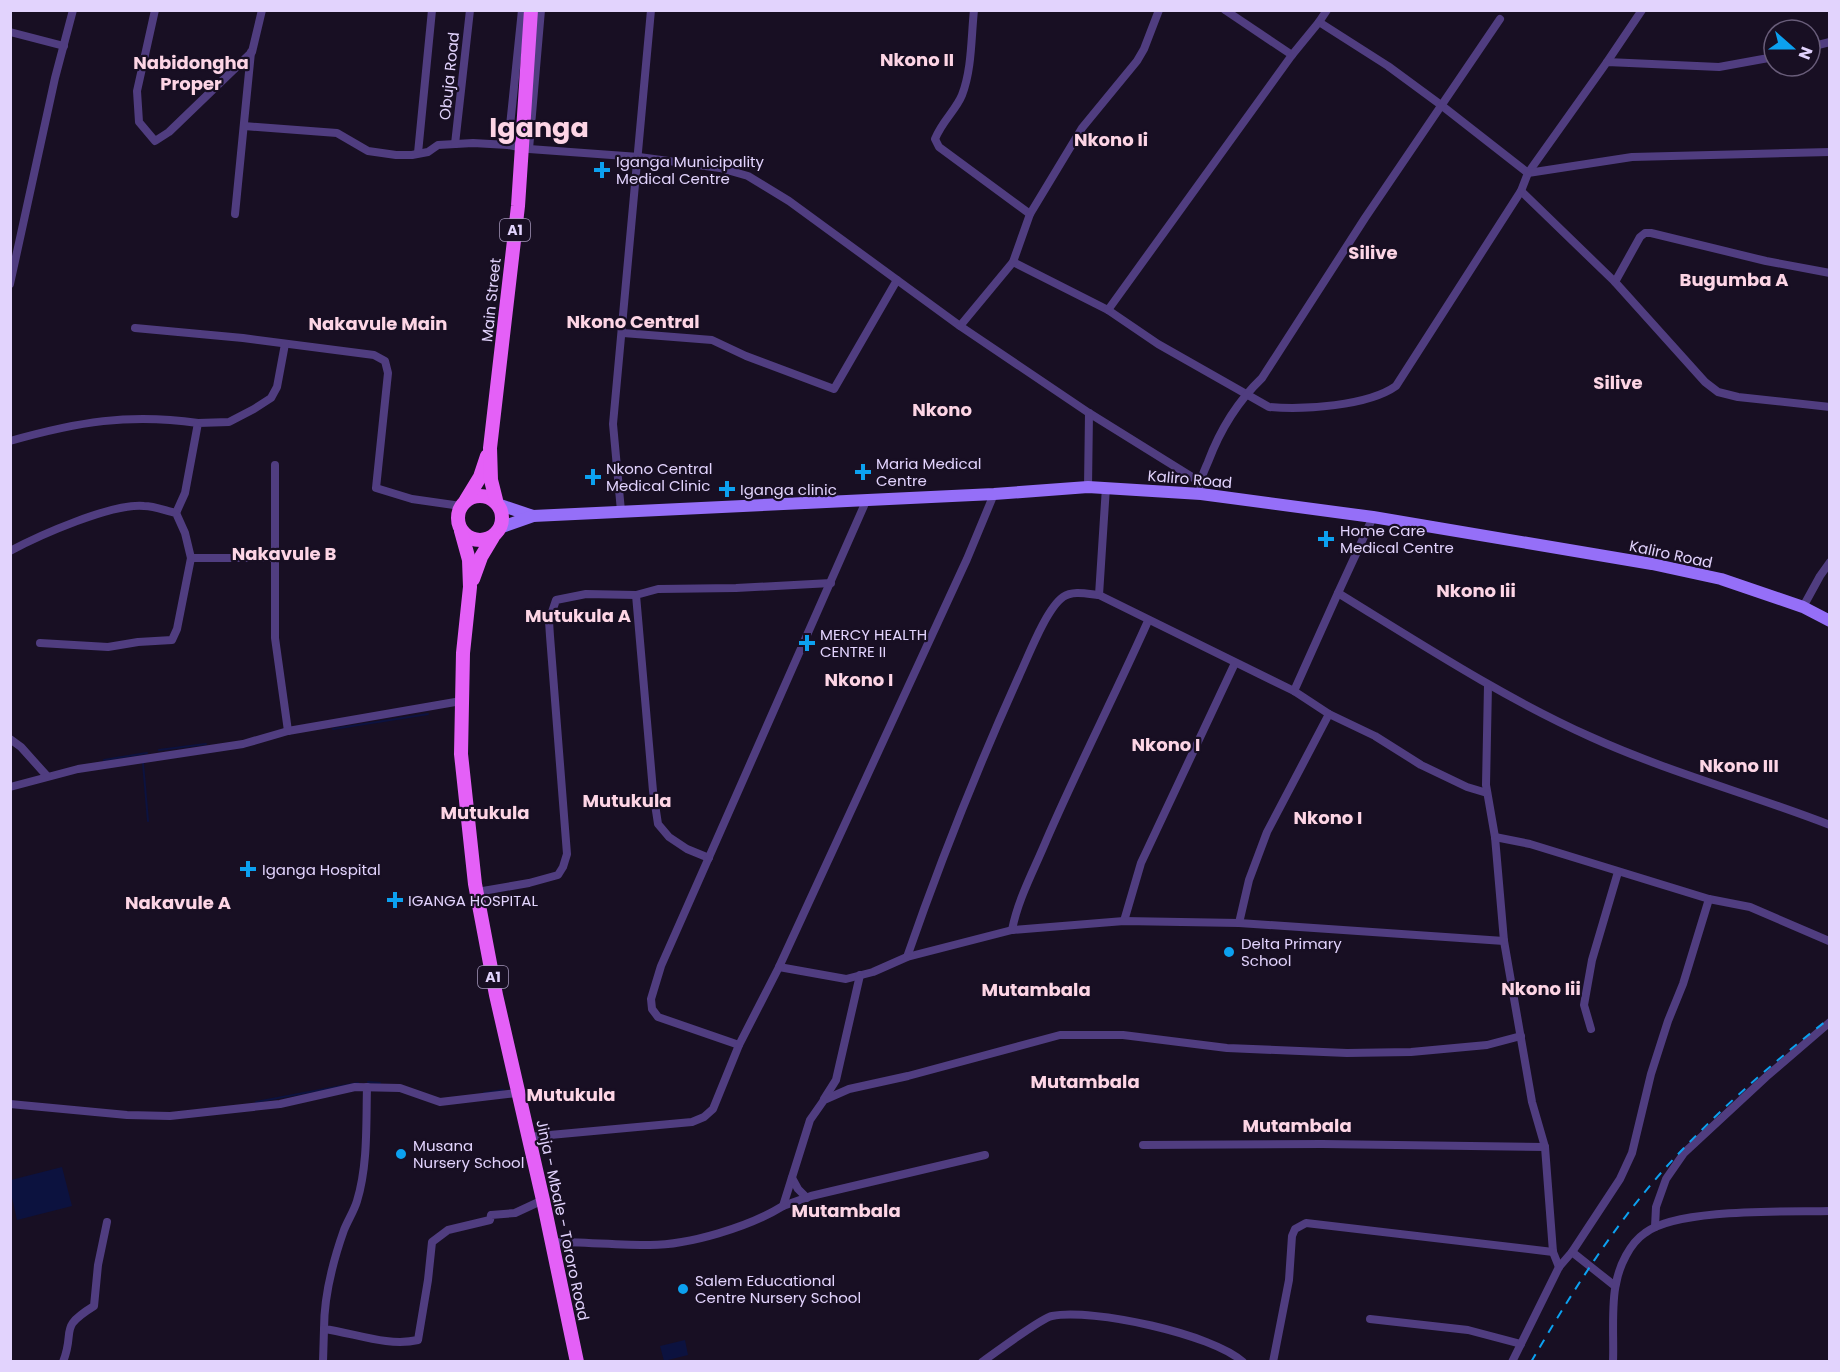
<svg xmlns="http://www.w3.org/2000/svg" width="1840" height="1372" font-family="Poppins,sans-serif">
<rect width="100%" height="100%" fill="#180f23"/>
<g fill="#0c123f">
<polygon points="62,1167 72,1206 17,1220 11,1193 11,1180"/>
<polygon points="685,1340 688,1355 664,1361 660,1346"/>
</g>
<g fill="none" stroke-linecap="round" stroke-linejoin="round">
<g stroke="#0c123f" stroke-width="2">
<polyline points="333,729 428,714"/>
<polyline points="159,750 206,744"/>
<polyline points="104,760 147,753"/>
<polyline points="143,763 148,821"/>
<polyline points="368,1082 380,1083"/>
<polyline points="484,1093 503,1090"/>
<polyline points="256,1102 358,1083"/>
</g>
<g stroke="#503d80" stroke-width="8">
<polyline points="155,10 137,91 139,122 155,141 169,132 252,52 262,10"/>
<path d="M974 10C971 38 972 69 962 95 956 110 942 121 935 139L939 147 1030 214"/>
<polyline points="1225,10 1292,55"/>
<polyline points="1319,22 1327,10"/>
<polyline points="10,32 64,46"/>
<polyline points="1810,47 1830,42"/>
<polyline points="1607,62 1642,10"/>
<polyline points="244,126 337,133 368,151 396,155 412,155 428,152 438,145 473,143 508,145 529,149 639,157 720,168 748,176 789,201 960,326 1089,413 1200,482"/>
<polyline points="455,144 470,10"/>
<polyline points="508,145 522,10"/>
<polyline points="529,149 541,10"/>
<polyline points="418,153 432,10"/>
<polyline points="1521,191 1615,282 1705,382 1718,392 1738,397 1830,407"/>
<polyline points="235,214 251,52"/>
<path d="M1013 262 1108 310 1158 344 1269 407C1303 410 1368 406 1396 386L1521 191 1528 173 1607 62 1719 67 1774 57"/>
<polyline points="1615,282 1640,237 1645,233 1651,233 1766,261 1830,273"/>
<polyline points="10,284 55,78 73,10"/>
<polyline points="1108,310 1292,55 1319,22 1388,66 1441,105 1528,173 1632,157 1830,152"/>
<polyline points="960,326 1013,262 1030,214 1082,128 1137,61 1144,49 1159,10"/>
<polyline points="135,328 243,338 374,355 385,361 388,373 376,488 412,499 461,506"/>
<polyline points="623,333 712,340 746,356 834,389 897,280"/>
<path d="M10 441C77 422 129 413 198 423"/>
<polyline points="275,465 275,638 288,731"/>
<path d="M1200 485C1201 477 1205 469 1208 462 1220 430 1237 402 1262 378L1365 218 1500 19"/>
<polyline points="1088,487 1089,413"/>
<polyline points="621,511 613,424 651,10"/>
<polyline points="176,513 185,493 198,423 229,422 254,409 271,398 277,387 285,344"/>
<path d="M1373 517 1338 593C1421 644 1502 697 1591 737 1668 772 1750 794 1830 825"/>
<path d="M10 551C40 535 112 503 144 506 155 506 166 511 176 513L185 533 191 558 177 629 172 640 138 642 108 647 40 643"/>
<polyline points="191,558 276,558"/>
<polyline points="1099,595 1106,487"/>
<polyline points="1803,607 1820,576 1830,562"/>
<polyline points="1488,685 1486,785 1495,837 1504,941 1532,1102 1545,1147 1553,1252 1559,1267"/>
<polyline points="1294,691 1338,593"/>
<polyline points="10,739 21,747 47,776"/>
<polyline points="10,787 78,769 243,744 288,731 461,701"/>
<polyline points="1495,837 1530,844 1709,899 1750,907 1829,941"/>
<polyline points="709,858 687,849 669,837 658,824 653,791 636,595 658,589 736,588 831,583"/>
<polyline points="477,892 529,883 558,875 563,867 567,854 550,636 549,621 556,600 586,594 636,595"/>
<polyline points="1124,921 1141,863 1235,663"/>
<polyline points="1239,923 1249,880 1267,832 1329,714"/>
<path d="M1012 930C1018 899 1034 870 1046 841 1078 767 1115 695 1148 621"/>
<path d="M907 957C940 862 977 769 1019 676 1028 657 1046 609 1063 597 1073 590 1088 594 1099 595L1294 691 1329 714 1375 736 1421 765 1467 787 1487 793"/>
<polyline points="779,967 846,979 873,972 907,957 1012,930 1124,921 1239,923 1504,941"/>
<polyline points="1591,1029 1584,1005 1592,960 1618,872"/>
<polyline points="739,1045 658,1017 652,1009 651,999 661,966 867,499"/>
<path d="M367 1087C366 1124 368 1165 357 1201 354 1211 348 1220 344 1230 333 1261 324 1296 324 1329 354 1333 388 1347 418 1340L428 1280 432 1242 448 1230 490 1220 491 1215 515 1213 543 1200"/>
<polyline points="824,1099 836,1080 860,975"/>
<polyline points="10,1104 127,1115 170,1116 280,1104 355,1087 400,1088 440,1102 517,1093"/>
<polyline points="528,1137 692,1122 704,1117 713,1109 739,1045 779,967 967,559 994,494"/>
<polyline points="1143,1145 1322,1144 1545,1147"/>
<polyline points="792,1178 798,1189 807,1198"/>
<polyline points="783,1206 811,1196 985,1155"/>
<polyline points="1655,1227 1656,1207 1666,1179 1684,1153 1766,1077 1830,1022"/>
<path d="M552 1242C584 1242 617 1245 650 1245 689 1245 749 1227 783 1206L810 1120 824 1100 849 1089 908 1076 1060 1035H1123L1227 1048 1347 1053 1411 1052 1487 1045 1521 1036"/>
<polyline points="1572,1252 1615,1286"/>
<polyline points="1370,1319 1468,1330 1521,1344"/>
<path d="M63 1362C76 1329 57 1329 94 1306L98 1265 107 1222"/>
<polyline points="323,1362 324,1329"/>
<path d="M982 1362C995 1353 1041 1318 1052 1316 1092 1308 1213 1334 1243 1362"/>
<polyline points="1273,1362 1289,1280 1292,1236 1295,1229 1306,1223 1553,1252"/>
<polyline points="1512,1362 1559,1267 1572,1252 1620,1179 1632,1153 1651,1074 1668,1021 1683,984 1709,899"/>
<path d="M1613 1362C1614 1340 1611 1304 1616 1284 1619 1266 1630 1243 1645 1233 1677 1208 1786 1212 1830 1211"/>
</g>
<g stroke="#956ff8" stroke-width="12">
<polyline points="500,505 533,516"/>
<polyline points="502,527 533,516 994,494 1088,487 1201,494 1373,517 1652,564 1721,579 1803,607 1830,621"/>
</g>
<g stroke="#e460f7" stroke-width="14">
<circle cx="480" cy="518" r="22"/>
<polyline points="466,500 480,477 487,456"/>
<polyline points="496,500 491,480 490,448 518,206 531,10"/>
<polyline points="461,531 469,560 470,587 463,653 461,754 475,884 496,995 543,1200 577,1362"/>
<polyline points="473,579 481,557 493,537"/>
</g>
<path stroke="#0ca1f0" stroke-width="2" stroke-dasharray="9 8" stroke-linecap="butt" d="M1531 1362C1575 1287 1622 1212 1683 1149 1728 1102 1778 1058 1830 1018"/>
</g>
<g fill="#0ca1f0" stroke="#180f23" stroke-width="2">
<path d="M599 161h6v6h6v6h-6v6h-6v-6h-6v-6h6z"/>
<path d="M860 463h6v6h6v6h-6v6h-6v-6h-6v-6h6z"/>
<path d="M590 468h6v6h6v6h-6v6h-6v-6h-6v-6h6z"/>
<path d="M724 480h6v6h6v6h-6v6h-6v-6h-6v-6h6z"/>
<path d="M1323 530h6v6h6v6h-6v6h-6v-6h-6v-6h6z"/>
<path d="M804 634h6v6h6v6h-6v6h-6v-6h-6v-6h6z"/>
<path d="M245 860h6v6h6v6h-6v6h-6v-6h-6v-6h6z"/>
<path d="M392 891h6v6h6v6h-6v6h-6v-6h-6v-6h6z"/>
<circle cx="1229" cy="952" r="6"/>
<circle cx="401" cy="1154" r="6"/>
<circle cx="683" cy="1289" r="6"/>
</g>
<g text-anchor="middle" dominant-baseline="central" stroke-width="4.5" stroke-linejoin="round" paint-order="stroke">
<g fill="#180f23" stroke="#a598bc" stroke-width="1.5">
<rect x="500" y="219" width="30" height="22" rx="4.5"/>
<rect x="478" y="966" width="30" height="22" rx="4.5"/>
</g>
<g font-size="14" font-weight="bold" fill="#e2d3fd">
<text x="515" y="230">A1</text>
<text x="493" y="977">A1</text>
</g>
<g font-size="15" fill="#e2d3fd" stroke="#180f23">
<text transform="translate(449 76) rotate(-84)">Obuja Road</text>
<text transform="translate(491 300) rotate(-84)">Main Street</text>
<text transform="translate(1190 479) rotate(5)">Kaliro Road</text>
<text transform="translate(1671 554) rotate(12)">Kaliro Road</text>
<text transform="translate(563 1220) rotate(78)">Jinja - Mbale - Tororo Road</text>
</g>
<g font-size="15" fill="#e2d3fd" stroke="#180f23" text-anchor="start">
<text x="616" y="161">Iganga Municipality<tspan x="616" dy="17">Medical Centre</tspan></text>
<text x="876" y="463">Maria Medical<tspan x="876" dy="17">Centre</tspan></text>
<text x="606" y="468">Nkono Central<tspan x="606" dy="17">Medical Clinic</tspan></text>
<text x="740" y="489">Iganga clinic</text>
<text x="1340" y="530">Home Care<tspan x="1340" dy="17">Medical Centre</tspan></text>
<text x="820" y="634">MERCY HEALTH<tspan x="820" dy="17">CENTRE II</tspan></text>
<text x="262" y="869">Iganga Hospital</text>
<text x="408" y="900">IGANGA HOSPITAL</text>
<text x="1241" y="943">Delta Primary<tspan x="1241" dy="17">School</tspan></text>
<text x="413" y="1145">Musana<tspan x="413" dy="17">Nursery School</tspan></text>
<text x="695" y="1280">Salem Educational<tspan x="695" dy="17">Centre Nursery School</tspan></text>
</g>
<g font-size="18" font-weight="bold" fill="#fdd5e5" stroke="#180f23">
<text x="917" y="59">Nkono II</text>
<text x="191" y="62">Nabidongha<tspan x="191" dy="21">Proper</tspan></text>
<text x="1111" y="139">Nkono Ii</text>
<text x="1373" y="252">Silive</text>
<text x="1734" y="279">Bugumba A</text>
<text x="633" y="321">Nkono Central</text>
<text x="378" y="323">Nakavule Main</text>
<text x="1618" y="382">Silive</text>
<text x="942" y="409">Nkono</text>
<text x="284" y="553">Nakavule B</text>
<text x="1476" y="590">Nkono Iii</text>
<text x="578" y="615">Mutukula A</text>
<text x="859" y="679">Nkono I</text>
<text x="1166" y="744">Nkono I</text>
<text x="1739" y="765">Nkono III</text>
<text x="627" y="800">Mutukula</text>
<text x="485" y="812">Mutukula</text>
<text x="1328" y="817">Nkono I</text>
<text x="178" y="902">Nakavule A</text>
<text x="1541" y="988">Nkono Iii</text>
<text x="1036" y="989">Mutambala</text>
<text x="1085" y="1081">Mutambala</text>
<text x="571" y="1094">Mutukula</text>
<text x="1297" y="1125">Mutambala</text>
<text x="846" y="1210">Mutambala</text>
</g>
<g font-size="27" font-weight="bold" fill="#fdd5e5" stroke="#180f23">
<text x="539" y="127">Iganga</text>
</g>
</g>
<rect width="1840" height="1372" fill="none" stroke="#e2d3fd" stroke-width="24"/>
<g transform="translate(1792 48) rotate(111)"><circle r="28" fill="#180f23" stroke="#695d7a" stroke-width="1.5"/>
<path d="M0-4.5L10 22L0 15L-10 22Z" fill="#0ca1f0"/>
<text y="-9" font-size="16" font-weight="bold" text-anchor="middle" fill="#e2d3fd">N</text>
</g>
</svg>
